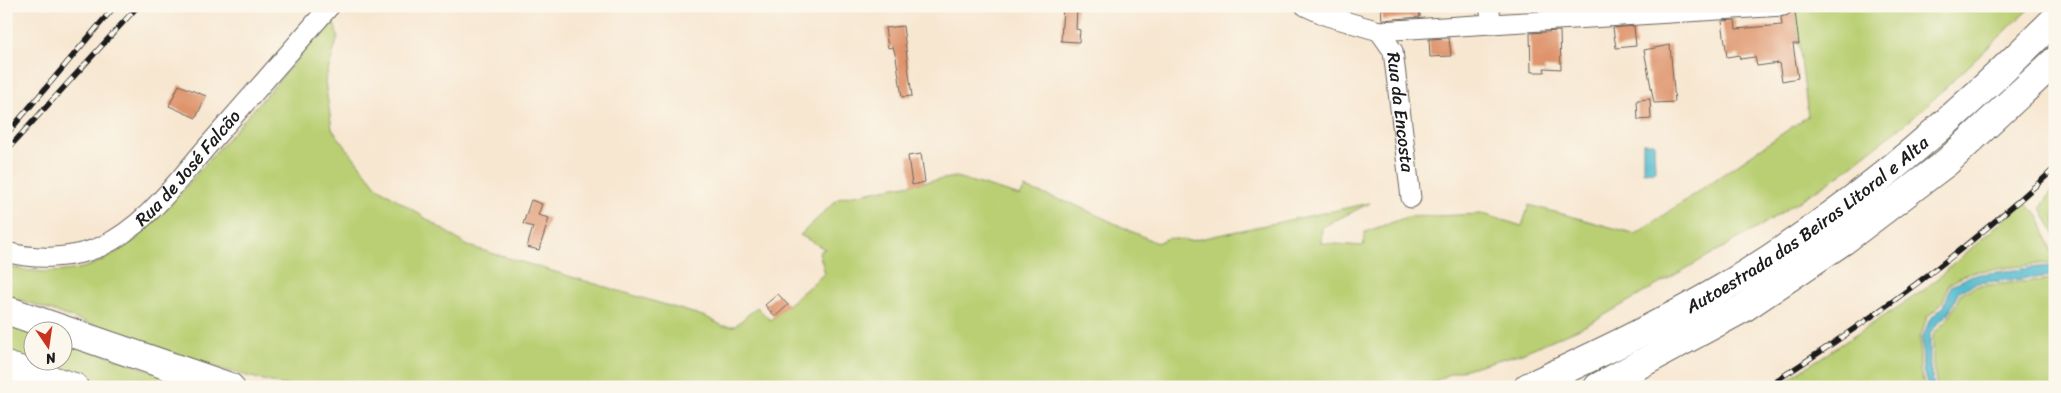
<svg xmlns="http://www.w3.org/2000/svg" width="2061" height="393" font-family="Sriracha,sans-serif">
<rect width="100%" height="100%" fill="#fbf7ec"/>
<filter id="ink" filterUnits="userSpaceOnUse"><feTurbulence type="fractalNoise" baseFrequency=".02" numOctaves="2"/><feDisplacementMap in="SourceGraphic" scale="10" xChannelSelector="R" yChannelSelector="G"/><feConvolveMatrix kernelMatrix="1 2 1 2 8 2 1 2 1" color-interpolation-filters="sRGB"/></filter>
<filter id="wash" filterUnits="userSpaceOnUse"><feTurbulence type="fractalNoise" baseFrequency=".0096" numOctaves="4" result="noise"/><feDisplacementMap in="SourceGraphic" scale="20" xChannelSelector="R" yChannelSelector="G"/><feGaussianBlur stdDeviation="1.12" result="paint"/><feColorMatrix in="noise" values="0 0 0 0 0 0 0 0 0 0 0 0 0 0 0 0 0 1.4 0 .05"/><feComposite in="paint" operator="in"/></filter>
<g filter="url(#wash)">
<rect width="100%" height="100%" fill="#f7e7d1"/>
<g fill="#bacf73" stroke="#6b7648">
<path d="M1851 6H2032L1922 110 1841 174 1759 227 1587 325 1522 353 1452 373 1423 387H291L224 370 6 295V266C35 274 75 275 103 260 149 235 180 193 214 154 253 110 291 67 329 23L332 16 338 37 325 81 332 129 376 186 468 246 706 317 723 326H735L757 307 770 320 825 273 819 252 825 249 800 235 839 198 894 187 956 177 1020 196 1025 188 1075 205 1157 243 1169 238 1190 241 1370 203 1322 227 1321 243 1363 246 1365 232 1407 217 1483 214 1522 226 1529 205 1636 234 1808 116 1795 12Z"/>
<polygon points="2055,186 2055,236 2041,208"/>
<polygon points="2024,202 2039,216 2055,262 1971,272 1949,284 1942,304 1927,317 1920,338 1920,371 1925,387 1776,387 1924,290"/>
<polygon points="2055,279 2055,387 1937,387 1933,366 1933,335 1951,314 1961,293 1977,286"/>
<polygon points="6,321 32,330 32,360 62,360 63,340 198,387 109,387 6,357"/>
</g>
<g fill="#51bacf" stroke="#366b76">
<polygon points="1643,143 1654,143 1655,171 1643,172"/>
<polygon points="2055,265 2055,276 1977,283 1959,291 1949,313 1938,323 1930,334 1930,366 1934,387 1928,387 1923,371 1922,338 1930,319 1944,306 1951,286 1972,275"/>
</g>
<g id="blocks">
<g fill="#de936a">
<polygon points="1063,6 1077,6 1076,29 1080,30 1079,42 1061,41"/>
<polygon points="1381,6 1419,6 1420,17 1382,20"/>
<polygon points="1792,12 1795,12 1799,44 1793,44 1798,78 1782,81 1779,63 1757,66 1755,57 1740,59 1739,55 1727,57 1722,21 1735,20 1736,29 1782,25 1781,17"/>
<polygon points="903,26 912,96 902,97 896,57 893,47 888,48 885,28"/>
<polygon points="1634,26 1636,46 1616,48 1613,28"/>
<polygon points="1560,31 1561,69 1544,68 1545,72 1531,72 1530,33"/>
<polygon points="1449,38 1451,56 1430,57 1429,39"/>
<polygon points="1670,45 1675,102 1654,103 1644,50"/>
<polygon points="179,85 206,96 196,118 169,106"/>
<polygon points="1650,99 1651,119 1638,120 1637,100"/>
<polygon points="921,154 925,182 912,185 908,156"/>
<polygon points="531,200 542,204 538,215 549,218 539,250 527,247 533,227 523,224"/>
<polygon points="778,294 788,305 775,317 765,305"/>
</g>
</g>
</g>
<g filter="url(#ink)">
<use href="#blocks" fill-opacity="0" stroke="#69635b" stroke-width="1"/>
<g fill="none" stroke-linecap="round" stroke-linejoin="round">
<g stroke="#69635b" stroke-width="21">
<g id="minor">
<polyline points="1305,6 1327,16 1379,31 1783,6"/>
<polyline points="1489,6 1492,24"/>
<path id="s1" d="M1379 31 1393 51 1411 198"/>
<path id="s2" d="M6 252C36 260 71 259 100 247 147 226 179 178 212 141 251 96 291 51 330 6"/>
</g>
</g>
<g stroke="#69635b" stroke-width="30">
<g id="highway">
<polyline points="6,310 230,387"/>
<polyline points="6,366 74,387"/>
<path id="s3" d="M1528 387C1594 356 1660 325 1723 288 1845 215 1955 120 2055 19"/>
<polyline points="1598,387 1742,309 1843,241 1947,162 2055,61"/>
</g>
</g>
<use href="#minor" stroke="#fff" stroke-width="19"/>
<use href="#highway" stroke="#fff" stroke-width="28"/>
<g stroke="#1c1c1c" stroke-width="5.5">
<g id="rail">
<polyline points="6,135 115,6"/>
<polyline points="6,151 138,6"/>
<path d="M1766 387C1869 322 1966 251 2055 168"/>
</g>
</g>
<use href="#rail" stroke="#fbf7ec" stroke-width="4" stroke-dasharray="11" stroke-linecap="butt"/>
</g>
</g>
<g text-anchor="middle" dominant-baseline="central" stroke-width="5" stroke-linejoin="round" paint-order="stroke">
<g font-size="18" fill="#1c1c1c" stroke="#fbf7ec">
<text stroke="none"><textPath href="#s1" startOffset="86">Rua da Encosta</textPath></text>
<text stroke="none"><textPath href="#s2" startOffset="215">Rua de José Falcão</textPath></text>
<text stroke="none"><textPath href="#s3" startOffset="324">Autoestrada das Beiras Litoral e Alta</textPath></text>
</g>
</g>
<rect width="2061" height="393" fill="none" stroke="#fbf7ec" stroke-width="25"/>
<g transform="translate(48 346) rotate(167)"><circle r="24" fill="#fbf7ec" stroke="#a29f99"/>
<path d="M0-4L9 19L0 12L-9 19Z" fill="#c8321e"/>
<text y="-8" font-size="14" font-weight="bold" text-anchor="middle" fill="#1c1c1c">N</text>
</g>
</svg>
